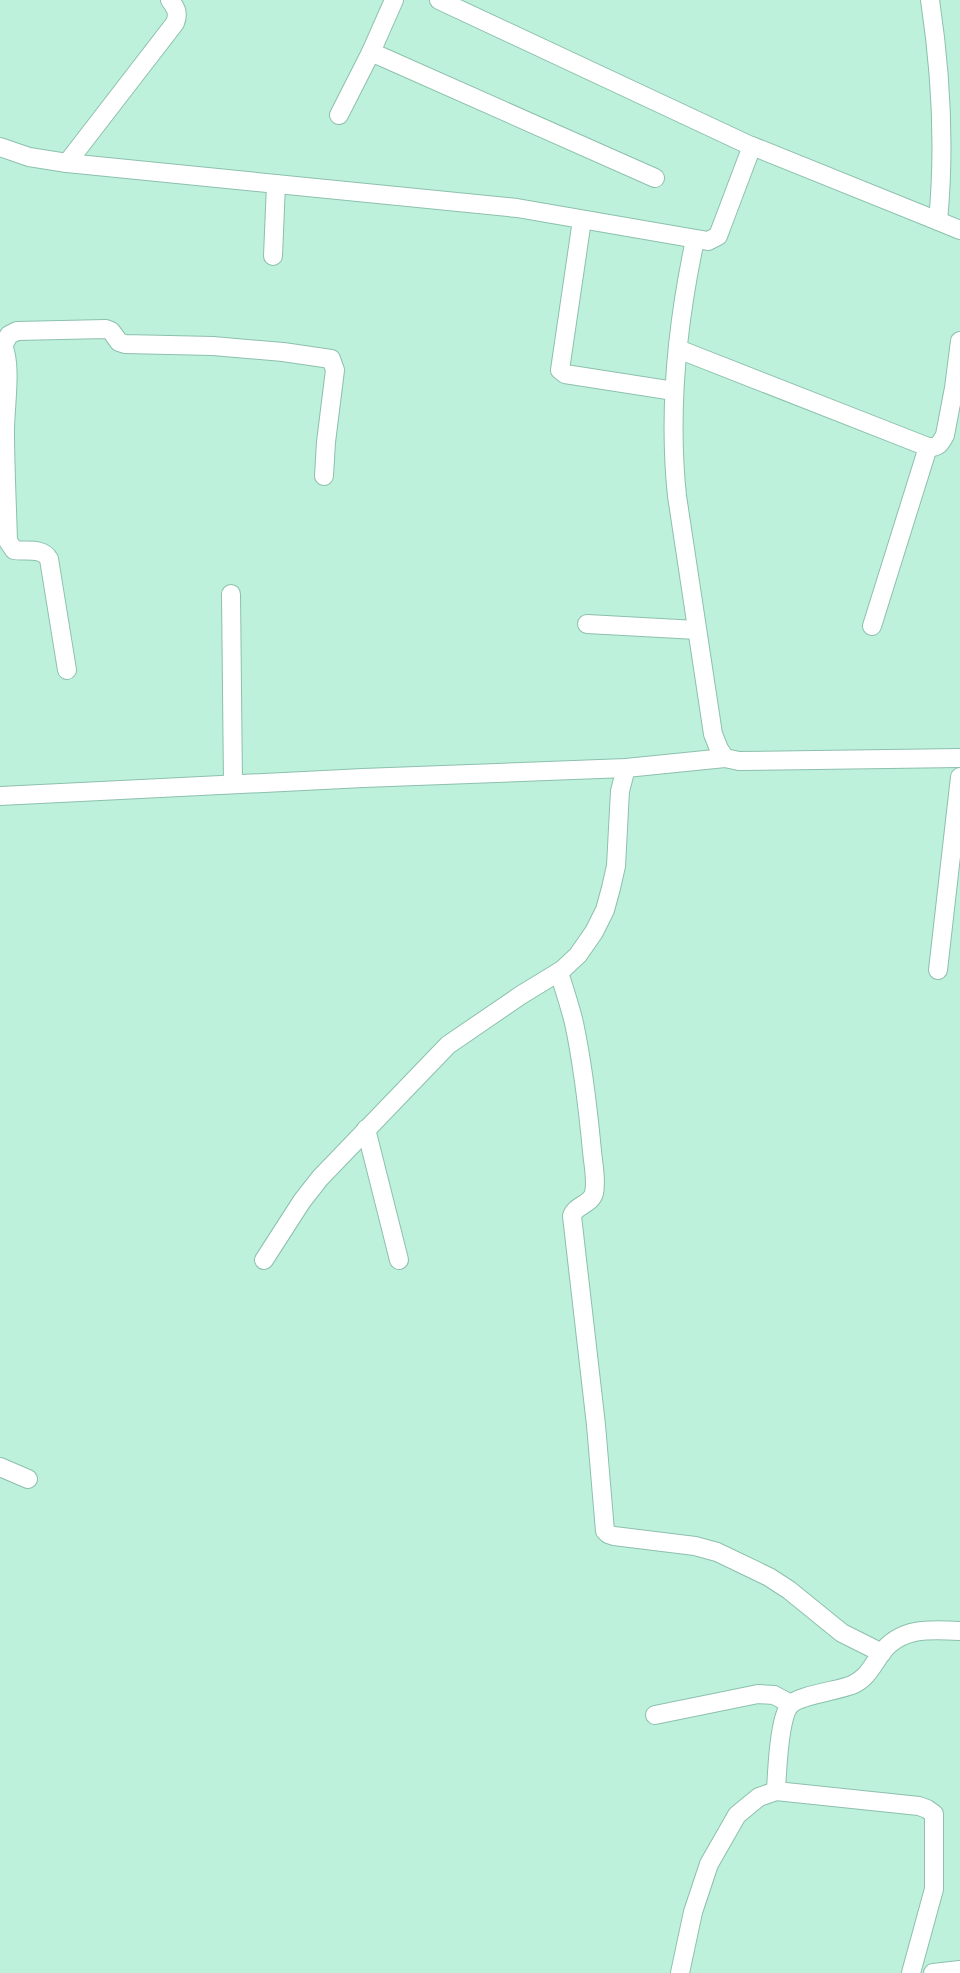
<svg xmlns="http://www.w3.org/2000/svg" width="960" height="1973" font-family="Lato,sans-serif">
<rect width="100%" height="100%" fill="#bdf1dc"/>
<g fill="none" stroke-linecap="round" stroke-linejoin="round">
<g stroke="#8dc0ad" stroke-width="20">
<g id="minor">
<polyline points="439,0 751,146"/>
<polyline points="371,52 655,178"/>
<polyline points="339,115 371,52 394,0"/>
<path d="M0 147 29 157 67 163 517 208 708 241 718 236 752 146 938 221C945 148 941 73 930 0"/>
<path d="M67 163 175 23C179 13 176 8 170 0"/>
<polyline points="582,220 560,370 565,374 674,391"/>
<polyline points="938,221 960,230"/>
<path d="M695 240C677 324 668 410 677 496L713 734 719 749 725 758 739 761 960 758"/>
<polyline points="273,256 276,184"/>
<path d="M0 345 3 346C12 364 5 408 5 430 5 467 7 504 8 541L14 550C26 552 42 547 49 559L67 670"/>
<polyline points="3,346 9,335 17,331 106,329 111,331 119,342 125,344 213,346 283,352 331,359 335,370 326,442 324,476"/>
<path d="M678 349 928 447C938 448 941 443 945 435L954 388 960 341"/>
<polyline points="231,594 233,784"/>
<polyline points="587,624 697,630"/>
<polyline points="872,626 928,447"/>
<polyline points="0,796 363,778 626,768 725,758"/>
<polyline points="938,970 960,777"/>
<path d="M559 972C564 989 570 1006 574 1023 583 1065 588 1109 592 1151 593 1164 597 1180 594 1193 591 1205 575 1205 572 1216L596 1425 605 1531 608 1534 614 1536 695 1546 717 1552 769 1577 789 1590 842 1633 882 1653"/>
<polyline points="366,1129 399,1260"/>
<polyline points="264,1260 302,1201 320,1178 448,1045 521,995 562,970 578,955 594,932 605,910 611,888 616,866 620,791 626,768"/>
<polyline points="0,1467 28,1479"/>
<polyline points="655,1715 758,1694 774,1695 791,1704"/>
<polyline points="680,1973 693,1912 709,1864 737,1815 759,1797 776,1791"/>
<path d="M911 1973 934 1889V1814L927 1809 919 1806 776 1791C777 1772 779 1718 790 1705 799 1695 837 1691 852 1685 866 1679 872 1667 880 1655 899 1627 930 1629 960 1631"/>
<polyline points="933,1973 960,1970"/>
</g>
</g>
<use href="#minor" stroke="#fff" stroke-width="18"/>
</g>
</svg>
